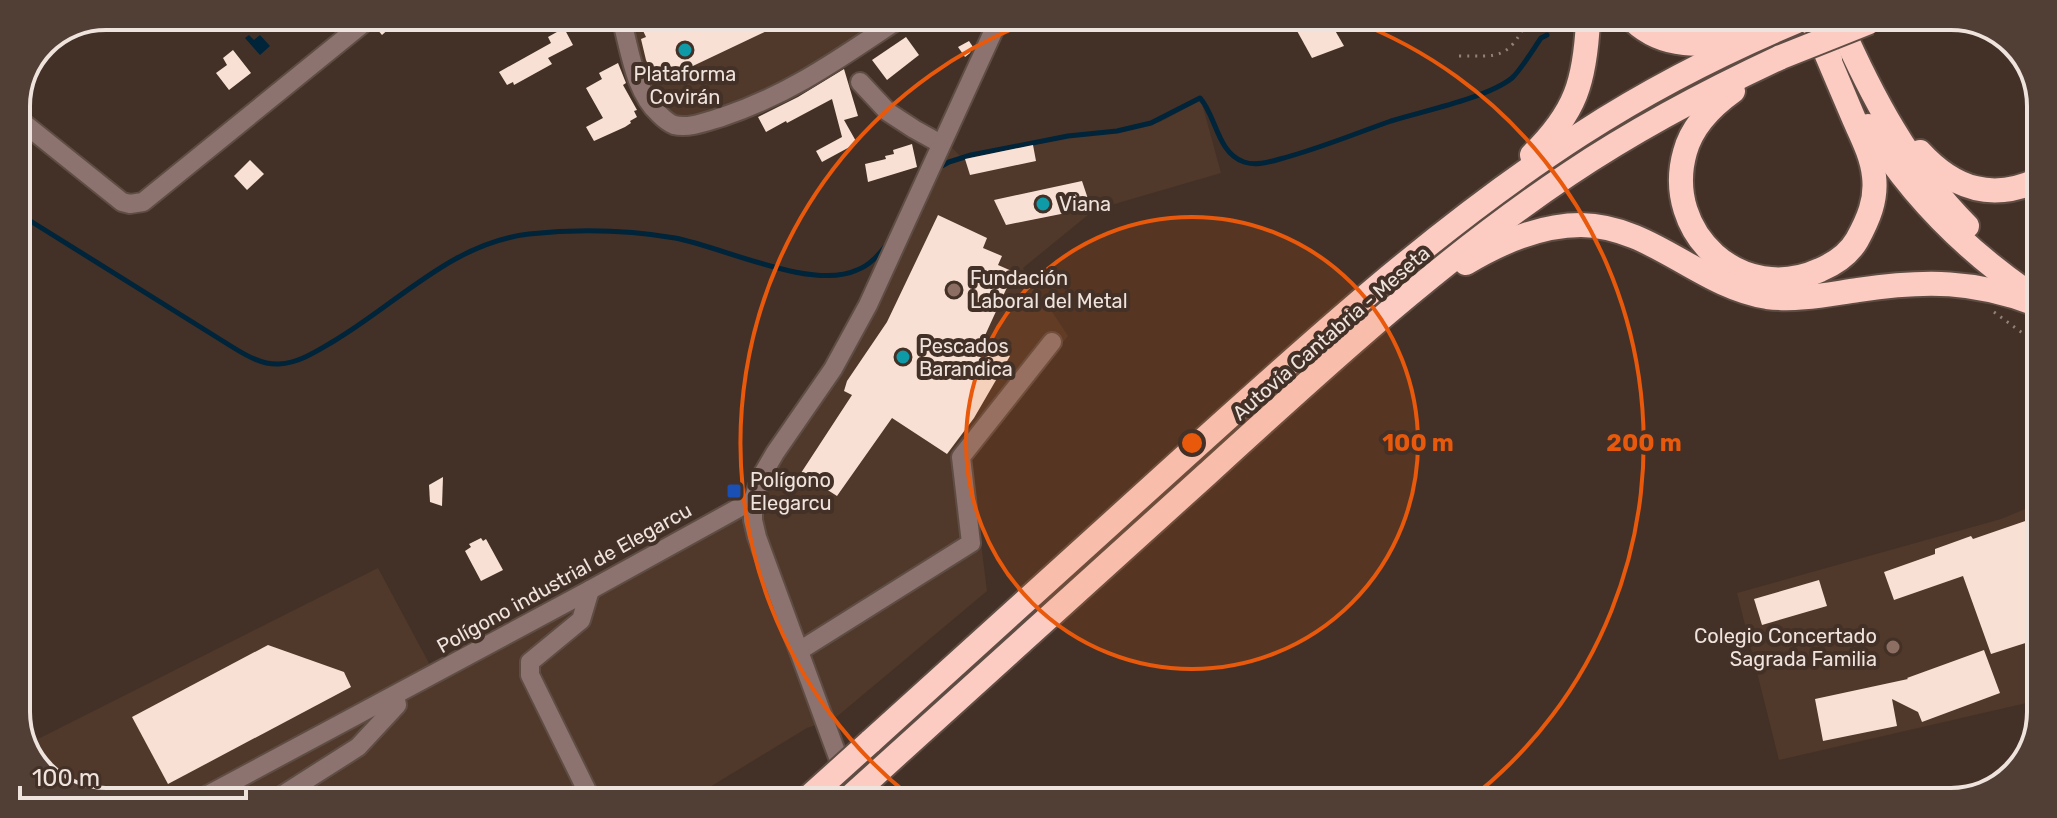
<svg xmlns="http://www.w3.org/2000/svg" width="2057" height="818" font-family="Rubik,sans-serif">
<rect width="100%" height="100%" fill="#433127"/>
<g fill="#50382a">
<polygon points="630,18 889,19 808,70 752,100 684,120 673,116 658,98 648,78"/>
<polygon points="1201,100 1221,173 1094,210 1023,268 1068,336 970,456 987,591 834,719 807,728 695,796 688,798 72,795 34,766 26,745 378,568 430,665 743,494 847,332 937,132 962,158 1068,137 1121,131 1160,122"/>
<polygon points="2037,504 2035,701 1779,760 1737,593 2001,519"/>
</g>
<polygon fill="#002439" points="249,35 254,40 260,35 270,46 260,55 245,38"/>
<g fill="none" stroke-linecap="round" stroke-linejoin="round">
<g stroke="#002439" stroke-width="5">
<path d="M938 168 949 162 971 155 1068 136 1117 131 1151 123 1200 98C1216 115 1217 153 1244 162 1255 166 1269 162 1280 159 1318 149 1354 134 1391 121 1423 111 1487 98 1512 78 1520 71 1534 48 1541 38L1547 35"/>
<path d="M16 212 234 348C247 356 263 365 279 364 299 363 317 351 334 341 398 303 452 243 529 234 576 229 628 230 675 238 723 247 812 291 857 270 871 265 880 253 889 242"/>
</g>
</g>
<g fill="#f8e1d4">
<polygon points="384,18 391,27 382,35 376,28"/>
<polygon points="637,18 794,18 657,83 646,60 641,39 646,37"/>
<polygon points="1291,20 1329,20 1344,46 1312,58"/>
<polygon points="564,28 573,45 548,58 552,64 514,85 513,82 507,85 499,72 551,43 548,37"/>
<polygon points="906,37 919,55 887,80 872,60"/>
<polygon points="969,41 973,47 970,53 965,57 958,47"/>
<polygon points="233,50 251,73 229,90 216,73 227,65 223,58"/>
<polygon points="618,63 626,83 623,85 637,110 634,111 637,117 630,121 631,123 625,127 594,141 586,127 603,118 586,88 602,79 599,73"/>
<polygon points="844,69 858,116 844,120 857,143 822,162 816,151 842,137 832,99 787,123 786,121 766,132 758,117 798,97"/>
<polygon points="912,144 917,167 868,182 865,164 886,159 885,156 894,154 893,150"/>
<polygon points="1033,145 1036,161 970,175 965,159"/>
<polygon points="250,160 264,174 247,190 234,176"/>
<polygon points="1082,181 1091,208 1006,225 994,200"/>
<polygon points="938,215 987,238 983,248 1002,256 998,265 1014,272 982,342 1010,356 974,418 947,454 892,418 837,496 801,473 852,395 844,391 847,381 887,322"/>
<polygon points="443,477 442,506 430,502 429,485"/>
<polygon points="2037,517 2035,640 1991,654 1963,576 1894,600 1884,572 1935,554 1935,549 1971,536 1973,539"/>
<polygon points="481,538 483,541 486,539 503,570 481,581 465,551 471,547 469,544"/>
<polygon points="1819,580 1827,606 1762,625 1754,599"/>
<polygon points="268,645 344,672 351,687 168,784 132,717"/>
<polygon points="1984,650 2000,693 1922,722 1918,712 1892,699 1897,726 1823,741 1815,699 1908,679 1907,678"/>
</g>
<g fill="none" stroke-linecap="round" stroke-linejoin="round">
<g stroke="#5f4d44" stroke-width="22">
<g id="minor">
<path d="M621 18C630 49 634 91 659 114 663 118 669 123 674 125 689 129 708 121 722 117 791 94 840 58 899 19"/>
<polyline points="860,82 888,112 914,129 941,144"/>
<polyline points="16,117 122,202 130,204 143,202 371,17"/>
<polyline points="799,651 971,543 961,457 1052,342"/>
<polyline points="206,796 590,590 753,500"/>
<polyline points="281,796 358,747 397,705 395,695"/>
<polyline points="590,797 530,675 530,662 581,620 590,590"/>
<polyline points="853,798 757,537 753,520 753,500 761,477 775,453 833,369 868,305 999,19"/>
</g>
</g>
<g stroke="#5f4d44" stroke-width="28">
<g id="highway">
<path d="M1634 21C1664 49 1703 46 1740 39"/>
<polyline points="1812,22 1830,59"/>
<path d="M1839 22C1871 95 1910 169 1967 226"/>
<path d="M1733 91C1712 106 1692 126 1685 152 1662 233 1742 306 1820 270 1834 264 1849 254 1857 240 1868 220 1877 200 1874 176 1872 156 1862 137 1854 119 1844 95 1833 70 1823 46"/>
<path d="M1868 126C1909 193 1962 247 2027 292"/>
<path d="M1920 152C1954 189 1993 202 2040 179"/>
<path d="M1532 155C1576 112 1585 81 1588 21"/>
<path d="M1466 263C1501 242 1540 225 1581 225 1652 226 1699 286 1767 297 1797 301 1829 294 1858 290 1925 280 1975 280 2039 305"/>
<path d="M870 742C981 642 1091 542 1201 442 1322 333 1443 223 1581 134 1649 90 1721 53 1795 22"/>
<path d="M880 770C989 671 1098 572 1207 474 1323 368 1439 261 1569 174 1636 129 1708 91 1781 57"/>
</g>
</g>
<g stroke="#918179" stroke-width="3" stroke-dasharray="2 6" stroke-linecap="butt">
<path d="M1459 56C1498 56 1508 60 1527 21"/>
<polyline points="1994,312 2025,335 2038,341"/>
</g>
<use href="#minor" stroke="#8c736f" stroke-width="18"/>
<use href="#highway" stroke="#fccbc2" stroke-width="24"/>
<g stroke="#5f4d44" stroke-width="28" stroke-linecap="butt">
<g id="highway-bridge">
<polyline points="1781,57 1869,22"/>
<polyline points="809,797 870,742"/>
<polyline points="849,798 880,770"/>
</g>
</g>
<use href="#highway-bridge" stroke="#fccbc2" stroke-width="24"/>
</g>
<circle cx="1192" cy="443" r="226" fill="#e8590c" fill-opacity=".12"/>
<g fill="none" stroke="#e8590c" stroke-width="4">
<circle cx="1192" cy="443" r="226"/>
<path d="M911 797A452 452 0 0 1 1034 20M1354 21A452 452 0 0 1 1470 799"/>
</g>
<g fill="#0f9aa8" stroke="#433127" stroke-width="3">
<circle cx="685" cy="50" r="8"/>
<circle cx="1043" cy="204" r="8"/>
<circle cx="903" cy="357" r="8"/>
</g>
<g fill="#8d6e63" stroke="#433127" stroke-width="3">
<circle cx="954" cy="290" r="8"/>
<circle cx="1893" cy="647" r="8"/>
</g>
<rect fill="#1a4fb4" stroke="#433127" stroke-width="3" x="726" y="483" width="16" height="16" rx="4"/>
<g text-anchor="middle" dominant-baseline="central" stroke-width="8" stroke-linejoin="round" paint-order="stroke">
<g font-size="20" fill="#efe3dd" stroke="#433127" text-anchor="start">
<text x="685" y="74" text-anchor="middle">Plataforma<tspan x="685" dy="23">Covirán</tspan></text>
<text x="1059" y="204">Viana</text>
<text x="970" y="278">Fundación<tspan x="970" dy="23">Laboral del Metal</tspan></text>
<text x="919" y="346">Pescados<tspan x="919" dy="23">Barandica</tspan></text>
<text x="750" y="480">Polígono<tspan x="750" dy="23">Elegarcu</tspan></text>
<text x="1877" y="636" text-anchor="end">Colegio Concertado<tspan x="1877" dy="23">Sagrada Familia</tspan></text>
</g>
<g font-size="20" fill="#efe3dd" stroke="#433127">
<text transform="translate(1331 333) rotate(-41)">Autovía Cantabria - Meseta</text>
<text transform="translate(564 578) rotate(-29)">Polígono industrial de Elegarcu</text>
</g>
</g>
<path d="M0 0H2057V818H0ZM106 30H1951A76 76 0 0 1 2027 106V712A76 76 0 0 1 1951 788H106A76 76 0 0 1 30 712V106A76 76 0 0 1 106 30Z" fill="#513f36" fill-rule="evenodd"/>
<path fill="none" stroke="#efe3dd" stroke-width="4" d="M106 30H1951A76 76 0 0 1 2027 106V712A76 76 0 0 1 1951 788H106A76 76 0 0 1 30 712V106A76 76 0 0 1 106 30Z"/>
<circle cx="1192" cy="443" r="12" fill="#e8590c" stroke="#433127" stroke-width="4"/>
<g font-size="24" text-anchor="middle" font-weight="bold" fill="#e8590c" stroke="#433127" stroke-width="8" stroke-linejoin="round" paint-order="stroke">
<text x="1418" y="451">100 m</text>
<text x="1644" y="451">200 m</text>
</g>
<path d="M20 786v12h226v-12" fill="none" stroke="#efe3dd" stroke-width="4"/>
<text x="32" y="786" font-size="24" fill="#efe3dd" stroke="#433127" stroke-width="6" paint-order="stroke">100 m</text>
</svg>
